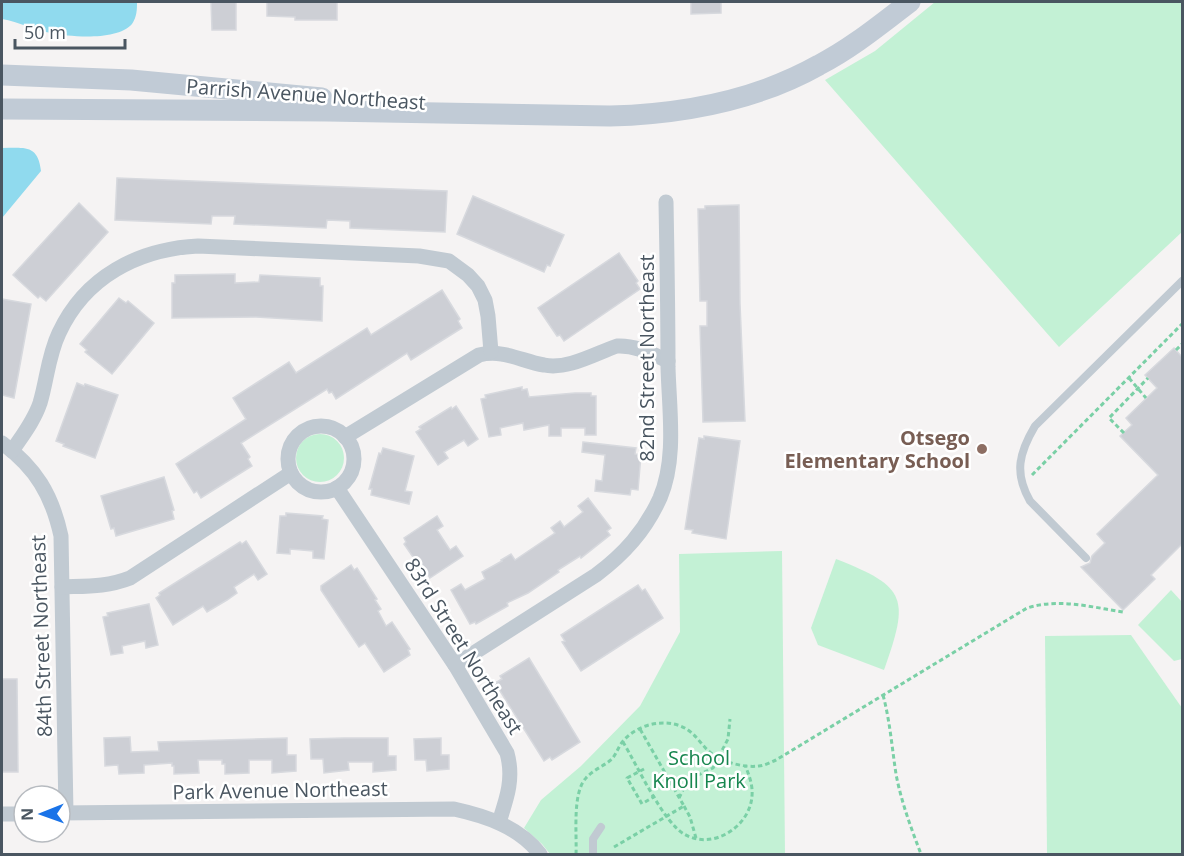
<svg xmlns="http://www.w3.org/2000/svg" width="1184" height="856" font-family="'Open Sans',sans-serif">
<rect width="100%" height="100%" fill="#f5f3f3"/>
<g fill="#c3f1d5">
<polygon points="935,2 1182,2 1182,232 1059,347 825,80 875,51"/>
<circle cx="320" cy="458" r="24"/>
<polygon points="782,551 785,854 550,854 542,844 524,828 541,800 581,766 640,706 680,632 679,554"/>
<path d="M836 559C908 587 909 599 884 670L818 645 811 628Z"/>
<polygon points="1171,590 1182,602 1182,659 1174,661 1138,625"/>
<polygon points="1131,635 1182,708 1182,854 1047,854 1045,636"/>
</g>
<g fill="#90daee">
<path d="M2 2H137C137 9 137 17 132 24 117 41 71 37 51 33 34 30 19 22 2 19Z"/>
<path d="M2 148C24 148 38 144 41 171L2 218Z"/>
</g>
<g fill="#cdcfd5" stroke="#d7d9de" stroke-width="1.5">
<polygon points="211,2 236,2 236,30 212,30"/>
<polygon points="267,2 337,2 337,20 295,20 295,17 267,16"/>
<polygon points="691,2 721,2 721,13 691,14"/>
<polygon points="117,178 447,191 445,232 350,228 350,221 327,220 326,228 234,224 235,216 212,216 211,224 115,220"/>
<polygon points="473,196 564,235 550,266 547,265 544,272 457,234"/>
<polygon points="79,203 108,232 46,301 40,296 38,298 13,275"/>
<polygon points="739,205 740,304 745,421 703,422 700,326 707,326 707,301 700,301 698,209 705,209 705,206"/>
<polygon points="619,253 638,281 636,283 640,289 564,341 560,335 557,336 538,308"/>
<polygon points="235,274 235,283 259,282 260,275 320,278 320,286 323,286 322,321 256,317 172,318 172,283 175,283 175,275"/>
<polygon points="442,290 460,319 458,321 462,328 411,360 407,353 336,399 332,392 329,393 327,389 241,443 250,457 248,459 252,466 201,498 197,491 194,493 176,464 246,419 233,398 289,362 296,373 367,328 371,335"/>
<polygon points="119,298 126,303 128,301 154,323 112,374 85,352 87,350 80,344"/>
<polygon points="2,299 31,304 14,398 2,395"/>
<polygon points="1174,348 1182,357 1182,544 1151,575 1155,579 1123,610 1081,567 1090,563 1092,556 1105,543 1097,534 1158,475 1120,436 1132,425 1126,418 1157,388 1145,375"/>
<polygon points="77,383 84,386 85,384 118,395 95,458 63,446 64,444 56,441"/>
<polygon points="522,387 522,390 527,389 529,397 575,393 591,393 591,396 596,396 596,435 585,435 585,428 561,428 561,436 549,436 549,425 524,430 523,423 500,428 501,435 489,437 481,399 486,398 485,395"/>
<polygon points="456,406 478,439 468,446 464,440 444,452 448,458 438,465 416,432 421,429 419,427 451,407 452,409"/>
<polygon points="704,436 740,441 726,539 692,533 693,530 685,529 699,438 704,439"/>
<polygon points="583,442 636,448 635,454 641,455 638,490 631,489 630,495 595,491 596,480 602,481 605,455 582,452"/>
<polygon points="383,448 414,456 405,491 412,492 409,504 371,495 372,489 369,489 379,453 381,454"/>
<polygon points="164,477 174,510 172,511 174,519 116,536 114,528 111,529 101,496"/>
<polygon points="588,498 611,528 607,531 610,535 581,558 580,556 558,570 559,572 528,593 507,603 508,606 476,624 475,622 470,624 451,590 461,584 465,590 485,579 482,572 502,561 501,560 511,554 515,560 555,533 551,528 560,521 564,527 583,512 578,506"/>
<polygon points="286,513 323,516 322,519 328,520 324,559 313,558 313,551 290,549 290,554 277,553 280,516 286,516"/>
<polygon points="437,516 443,526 437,530 450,550 456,546 463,556 430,578 427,573 424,575 413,557 404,544 406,542 404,538"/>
<polygon points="246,541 267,574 258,580 254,574 234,587 237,593 227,600 207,612 203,606 173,625 156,598 160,595 159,593 240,542 242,544"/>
<polygon points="351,565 354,570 357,568 377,599 375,600 381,609 378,611 386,626 392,622 410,649 408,650 410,655 384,672 365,643 359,647 321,590 321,586"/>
<polygon points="638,585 642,591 645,589 663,618 581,671 562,642 565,641 561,635"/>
<polygon points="149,604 158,645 146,648 145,641 122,646 123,653 111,655 103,617 108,616 107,613"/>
<polygon points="529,658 580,742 552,760 550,757 544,761 495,683 502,679 500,676"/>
<polygon points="2,679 17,679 18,772 2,772"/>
<polygon points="130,737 131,752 159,751 158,742 287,738 287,755 296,755 296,771 272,773 272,760 249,760 249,773 225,774 225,764 222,764 222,760 198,760 199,773 174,774 174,766 172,766 172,763 144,765 144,773 119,774 118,765 105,766 104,738"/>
<polygon points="344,738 388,738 388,756 396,756 396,770 373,772 373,762 348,762 349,770 324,773 323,759 311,759 310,739"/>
<polygon points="441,738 441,755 449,755 449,769 427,771 426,760 415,760 414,739"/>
</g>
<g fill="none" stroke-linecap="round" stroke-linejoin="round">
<g stroke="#7ad0a6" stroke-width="3" stroke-dasharray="4.5 3" stroke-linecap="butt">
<polyline points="1176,350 1182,344"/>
<polyline points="1129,378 1146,398"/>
<polyline points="1124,433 1109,418 1148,378"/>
<polyline points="1032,475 1182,324"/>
<path d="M883 695C890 721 892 748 896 774 901 801 911 828 921 854"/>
<path d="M623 742C637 765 663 822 684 834 712 851 750 827 752 796 753 785 749 775 745 765"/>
<polyline points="679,798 685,786 692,778 713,768 728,739 730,719"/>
<polyline points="645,802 655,796"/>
<polyline points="642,804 627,778 644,769"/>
<polyline points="684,806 690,817 696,838"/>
<polyline points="614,847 684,806 640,729"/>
<path d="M576 854C577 834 572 793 586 778 593 770 604 766 612 759 617 753 619 745 624 740 639 723 669 717 688 730 697 736 702 746 711 753 722 762 744 768 759 766 764 766 771 762 776 760L1027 608C1059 598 1091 607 1123 612"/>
</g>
<g stroke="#c1cad2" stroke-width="8">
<path d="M1086 558 1030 501C1014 473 1019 453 1035 426L1182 281"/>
<polyline points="593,854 593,839 601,827"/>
</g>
<g stroke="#c1cad2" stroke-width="15">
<circle cx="321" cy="459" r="33"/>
<path d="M345 437 479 355C503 349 521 361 544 365 568 370 596 353 617 346 636 345 652 354 668 361"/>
<path d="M2 443C36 468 52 495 61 536L66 813"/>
<path d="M12 451C22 436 34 421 40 403 47 380 48 356 59 333 85 277 138 249 198 246L419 256 449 261 468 275 478 286 485 300 488 316 491 352"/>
<path d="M337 488 455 665 507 753C514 778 507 798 499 822"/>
<path d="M62 587C86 586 107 587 130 578L291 473"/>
<path d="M455 665 596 575C624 554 645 531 660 498 677 458 669 409 668 367 668 312 667 257 666 202"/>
<path d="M60 813 454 809C486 816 519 827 540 854"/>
<polyline points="2,814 24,814"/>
</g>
<g stroke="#c1cbd6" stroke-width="21">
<polyline points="2,75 131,80 322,98"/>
<path d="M2 109 327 111 610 116C683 114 755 101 819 65 852 48 881 24 910 2"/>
</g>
</g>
<circle fill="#8d6e63" stroke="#fff" stroke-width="2" cx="982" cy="449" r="6"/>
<g text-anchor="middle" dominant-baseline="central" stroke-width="5" stroke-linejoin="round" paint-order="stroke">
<g font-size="20" fill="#4a5661" stroke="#fff">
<text transform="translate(306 94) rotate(4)">Parrish Avenue Northeast</text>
<text transform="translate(646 358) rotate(-90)">82nd Street Northeast</text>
<text transform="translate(41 636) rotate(-92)">84th Street Northeast</text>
<text transform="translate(464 646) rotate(58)">83rd Street Northeast</text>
<text transform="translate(280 790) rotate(-1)">Park Avenue Northeast</text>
</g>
<g font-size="20" font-weight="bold" fill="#785e54" stroke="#fff" text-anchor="end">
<text x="970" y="437">Otsego<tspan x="970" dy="23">Elementary School</tspan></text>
</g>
<g font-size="20" fill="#17864f" stroke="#fff">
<text x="699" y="757">School<tspan x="699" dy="23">Knoll Park</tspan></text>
</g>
</g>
<rect width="1184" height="856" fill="none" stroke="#4a5661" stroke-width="6"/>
<g transform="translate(42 814) rotate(269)"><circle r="28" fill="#ffffff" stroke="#b7bbc0" stroke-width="1.5"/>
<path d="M0-4.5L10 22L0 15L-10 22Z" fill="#1a73e8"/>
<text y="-9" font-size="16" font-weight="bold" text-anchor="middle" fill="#4a5661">N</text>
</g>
<path d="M15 39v9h110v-9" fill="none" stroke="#4a5661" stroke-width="3"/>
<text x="24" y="39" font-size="18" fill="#4a5661" stroke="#ffffff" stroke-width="4.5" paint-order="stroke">50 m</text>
</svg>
